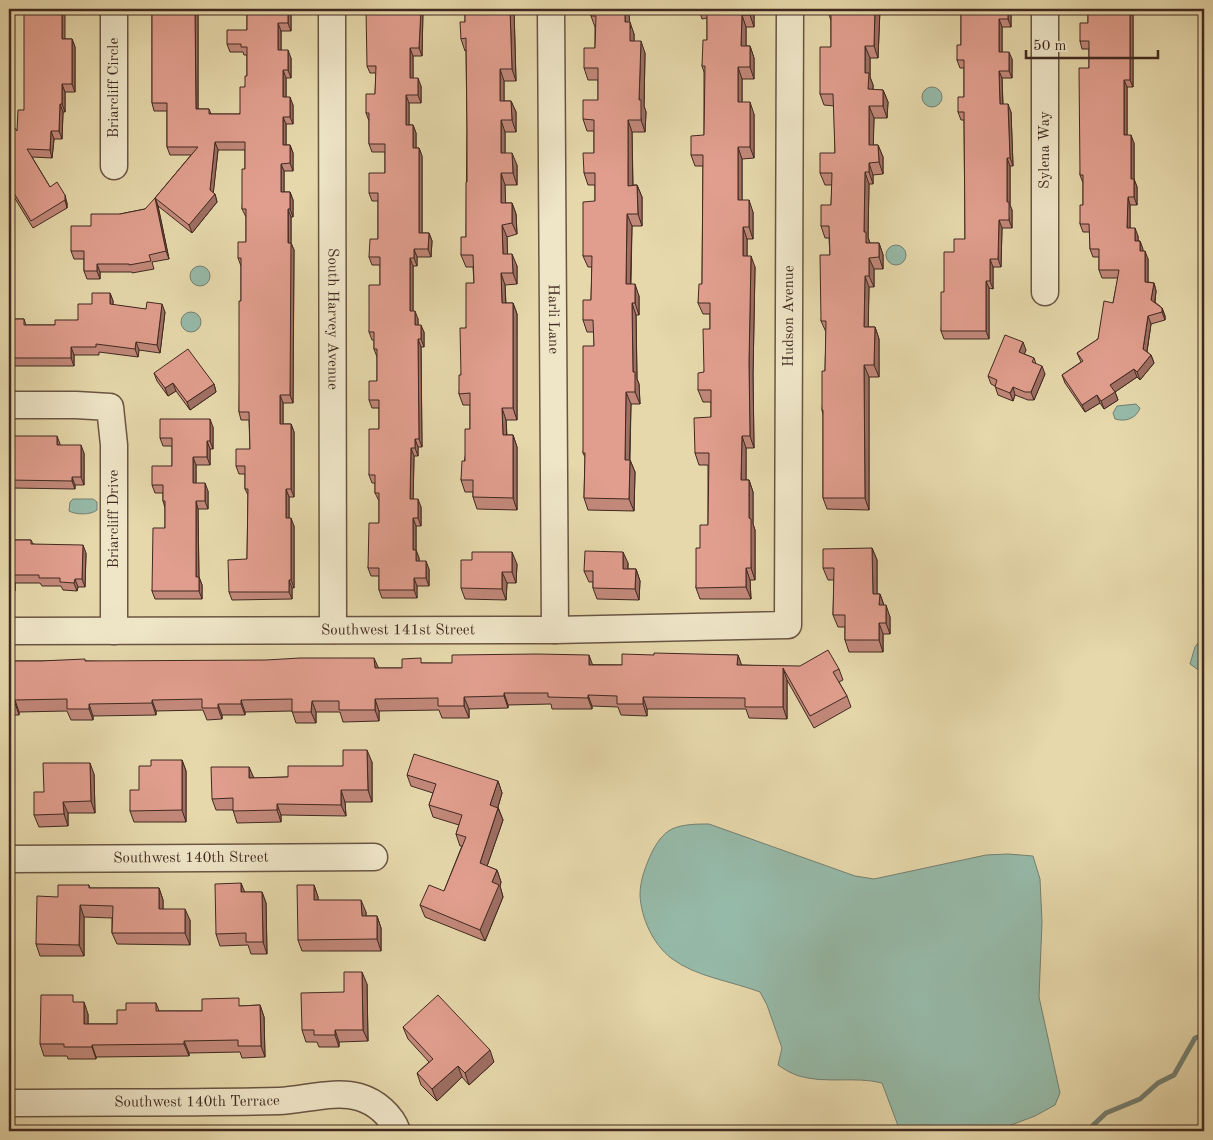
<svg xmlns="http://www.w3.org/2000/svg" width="1213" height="1140" font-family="'Old Standard TT',serif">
<rect width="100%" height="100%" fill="#e6d8ab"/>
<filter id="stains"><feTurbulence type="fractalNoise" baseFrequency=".004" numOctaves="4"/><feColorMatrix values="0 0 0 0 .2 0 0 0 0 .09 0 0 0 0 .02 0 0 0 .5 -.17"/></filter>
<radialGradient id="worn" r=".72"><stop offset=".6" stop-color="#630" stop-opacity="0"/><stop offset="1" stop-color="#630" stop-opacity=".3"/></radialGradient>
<g fill="#96baa9" stroke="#748072">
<circle cx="932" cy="97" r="10"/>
<circle cx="896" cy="255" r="10"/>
<circle cx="200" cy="276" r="10"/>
<circle cx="191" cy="322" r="10"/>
<path d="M1136 404 1140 408C1136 419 1125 422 1115 419L1113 413 1117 406Z"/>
<path d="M73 499H93L97 502V510C91 515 76 515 69 511L70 502Z"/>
<polygon points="1204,635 1204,668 1197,669 1190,664 1195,647"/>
<path d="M709 824 855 876 874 879 986 855 1008 854 1033 856 1040 879 1042 922 1039 997 1060 1093 1055 1105 1035 1116 995 1131H900L882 1083C855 1076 826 1084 799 1076 792 1074 784 1069 778 1065L782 1048 767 1005 760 992C731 981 696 977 671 958 653 944 641 918 640 895 640 880 646 865 652 852 656 844 663 833 672 829 683 824 697 824 709 824Z"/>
</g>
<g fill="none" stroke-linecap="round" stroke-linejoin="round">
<polyline stroke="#748072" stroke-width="5" points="1087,1131 1106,1113 1140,1099 1158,1083 1174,1075 1195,1038 1204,1035"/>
<g stroke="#6a5543" stroke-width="29">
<g id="minor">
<polyline points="114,9 114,166"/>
<path id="s1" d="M332 9 333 630"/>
<path id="s2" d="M551 9 555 630"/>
<polyline points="1045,9 1045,292"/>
<polyline points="9,405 76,405 110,407 114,445 114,631"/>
<path id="s3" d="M9 631 555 630 788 625 790 9"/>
<path id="s4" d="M9 859 374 857"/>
<path id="s5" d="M9 1103C99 1102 189 1103 279 1101 304 1100 335 1090 359 1097 376 1102 391 1115 397 1131"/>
</g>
</g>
<use href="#minor" stroke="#efe6c8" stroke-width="26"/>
</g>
<g fill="#c2887a" stroke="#402920">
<polygon points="152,9 198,9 198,109 209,109 211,114 240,114 247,76 247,55 244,55 243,52 230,52 227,44 247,30 247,9 290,9 291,12 291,31 281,31 281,50 291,58 291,78 286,78 286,97 293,105 293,124 286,124 286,145 290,145 293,153 293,171 284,171 284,192 290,192 293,200 293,217 291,217 291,243 294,250 293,403 283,403 283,424 291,424 294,432 294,497 289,497 289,518 294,526 294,588 292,588 292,599 232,600 229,592 247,559 248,495 245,489 245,474 239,474 236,466 250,449 249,420 241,420 239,412 241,301 241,266 238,258 246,242 246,217 242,209 245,169 245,150 218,150 213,193 215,194 217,202 192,233 158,206 155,198 191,155 170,155 167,147 167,111 154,111 152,103"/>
<polygon points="423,9 422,56 413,56 413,78 421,86 421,103 409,103 409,125 413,125 416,133 416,148 419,148 422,156 422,233 429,233 432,241 431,257 417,257 417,266 413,266 413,311 418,319 418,325 424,332 424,347 421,347 422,447 418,447 418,456 414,456 413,499 421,507 421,526 416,526 416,550 419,558 419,561 429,569 429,586 417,586 417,598 382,598 379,590 379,576 371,576 368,568 379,523 379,501 375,493 375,483 372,483 369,475 379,429 379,408 372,408 369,400 377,381 377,357 374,349 374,340 372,340 369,332 380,285 380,265 372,265 369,257 378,239 378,201 372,201 369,193 385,173 385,152 372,152 369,144 369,121 366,113 375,94 376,73 370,73 367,66"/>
<polygon points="465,9 514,9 516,81 504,81 504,101 511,101 516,112 516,132 505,132 505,153 517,165 517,185 505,185 505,203 512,203 516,214 517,234 507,237 507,254 517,266 517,284 505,285 506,303 513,303 517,314 517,420 506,420 507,435 513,435 517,447 517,510 477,509 473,497 473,492 465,492 461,480 470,429 470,405 463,405 459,394 466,328 474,283 473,267 466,267 461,255 466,237 467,128 466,50 465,51 461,39 465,22"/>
<polygon points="591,9 629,22 634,34 634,41 645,53 644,106 646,112 645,132 632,132 633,185 637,185 642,197 642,226 632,226 631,284 639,296 639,315 636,315 637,379 639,384 640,404 631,404 630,460 635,472 634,511 588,510 584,498 585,457 583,453 594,346 594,332 587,332 583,320 591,300 592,267 588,267 583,256 595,201 595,185 588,185 584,173 594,153 594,131 587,131 583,119 598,100 598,80 588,80 584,68 595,48 595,27 591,16"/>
<polygon points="699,9 754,9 754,27 746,27 746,46 750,46 754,58 754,79 742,79 742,102 754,114 754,158 742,159 742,200 753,212 753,239 747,239 747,256 755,267 753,375 754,448 746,448 746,480 749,480 753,492 753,524 755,530 755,580 750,580 751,599 700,599 696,588 700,548 708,525 708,465 699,465 695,453 711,417 711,402 703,402 698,390 704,372 710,329 710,314 703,314 698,303 702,284 703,166 695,166 691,155 704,135 704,72 702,66 707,40 707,18 702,19"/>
<polygon points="880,9 878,58 870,58 870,77 873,85 873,90 883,90 888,102 887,118 874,118 873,145 878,145 883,157 883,174 873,175 873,184 869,184 868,237 870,243 879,243 883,255 883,269 874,269 874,287 869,287 868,327 875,327 879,339 879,377 869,377 869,510 827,509 823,498 823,415 822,410 825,371 826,332 821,321 830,255 829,238 825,238 821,226 831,205 832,185 825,185 820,173 835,153 834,106 824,105 820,94 831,47 831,21 829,14"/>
<polygon points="961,9 1011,9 1011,27 1002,27 1002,52 1012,59 1012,78 1002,78 1003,104 1011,112 1013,166 1010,166 1010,205 1012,210 1012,228 1002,228 1001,267 993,267 993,289 989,288 989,339 944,339 941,331 944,292 954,252 965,239 964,120 961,120 958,112 964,97 964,68 960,68 957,60 961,45"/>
<polygon points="1088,9 1133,9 1133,87 1127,87 1127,135 1134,143 1134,179 1137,187 1137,205 1130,205 1130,228 1138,236 1138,241 1140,241 1143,251 1148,259 1148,282 1154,283 1156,291 1155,302 1162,308 1165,316 1165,320 1151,324 1147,352 1151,355 1154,363 1140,380 1137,377 1115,392 1118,400 1104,409 1100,403 1085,412 1065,383 1062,375 1081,362 1077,353 1098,339 1113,303 1118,278 1102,278 1099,270 1099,257 1093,257 1090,249 1090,232 1083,232 1080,224 1083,205 1083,183 1080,175 1089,68 1089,49 1082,49 1080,41 1088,23"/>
<polygon points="65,39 72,39 75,47 75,92 65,92 65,112 63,112 62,139 54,139 52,158 32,157 50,187 67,203 67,208 33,228 11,192 9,185 17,131 24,110"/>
<polygon points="158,206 169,259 152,262 154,269 132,273 132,272 100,272 100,279 87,279 84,271 84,259 74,259 71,251 91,226 120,214 145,209"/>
<polygon points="110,293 113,301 113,305 165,312 160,353 139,350 138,357 99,352 99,355 74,355 74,366 9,366 9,319 24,319 26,325 55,325 78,320 92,304"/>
<polygon points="1026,350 1024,354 1034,358 1036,364 1045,374 1034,400 1028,400 1015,395 1013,401 998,395 995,386 991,384 988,376"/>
<polygon points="154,373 214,384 216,392 190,410 176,391 168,396 157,381"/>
<polygon points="213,427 213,449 210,449 210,465 196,465 196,483 208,491 208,509 198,509 199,577 202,585 202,599 155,599 152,591 165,528 165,508 163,501 163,493 155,493 152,485 172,466 172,446 163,446 160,438"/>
<polygon points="60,445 84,453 84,485 75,485 75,489 12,488 12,493 9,493 9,446"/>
<polygon points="9,540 31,540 33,544 86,553 85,587 78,587 77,591 63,590 61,586 42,586 40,583 15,583 15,591 9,591"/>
<polygon points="872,548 877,560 877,594 880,594 884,605 890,617 890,634 883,634 883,652 849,652 845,640 845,627 838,627 833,615 834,580 828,580 823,568"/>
<polygon points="628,563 628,569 636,569 640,581 639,600 597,599 593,588 593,582 589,582 584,571"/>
<polygon points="517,564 516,583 507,583 506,600 465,599 461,588"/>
<polygon points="654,655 738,655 741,665 839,669 843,680 839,682 847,696 851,707 814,728 787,680 787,719 749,718 746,709 647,709 647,716 621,715 618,707 592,706 592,709 552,709 551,704 508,705 508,708 469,709 469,718 442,718 439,710 379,711 379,721 343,722 340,712 316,712 316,723 296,723 292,711 245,712 245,715 222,715 222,719 207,720 203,710 156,711 156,715 93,716 93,720 71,720 67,711 19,712 19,715 9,715 9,661 86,661 378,668 402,668 422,663 622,665"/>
<polygon points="182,760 186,771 186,822 134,822 130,811 139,790"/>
<polygon points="372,762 372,802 345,802 346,816 281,815 281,822 237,823 233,810 216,810 212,799 249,767 253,778 288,777 343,766"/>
<polygon points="94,774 95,813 68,813 68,826 39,827 34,815 44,792"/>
<polygon points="407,775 498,781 502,793 498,807 503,820 487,866 497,870 501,882 500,886 503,897 485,941 425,917 420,905 444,891 462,846 460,846 456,834 459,825 433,817 429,805 433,793 411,786"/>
<polygon points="241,883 244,892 262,892 266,903 267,954 251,954 248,945 220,946 216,934"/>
<polygon points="89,885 90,888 159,888 163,900 163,909 190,920 190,945 117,944 112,933 112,918 84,917 84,956 40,956 36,944 58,897"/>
<polygon points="314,885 318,897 318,900 366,912 366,916 377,916 381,928 381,951 302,951 298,940"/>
<polygon points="9,887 14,899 13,942 9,942"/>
<polygon points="367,984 368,1041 339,1042 339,1047 319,1047 317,1042 306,1042 302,1030 344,992"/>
<polygon points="9,999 10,1004 11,1059 9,1059"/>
<polygon points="75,1002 88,1014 88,1024 117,1024 126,1010 156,1003 159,1011 202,1011 241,1006 260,1005 264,1017 265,1057 242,1058 240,1052 189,1053 189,1056 96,1057 96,1059 68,1059 67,1056 44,1056 40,1044"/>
<polygon points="403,1027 494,1062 469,1085 462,1077 437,1101 421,1085 417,1073 429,1062 408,1039"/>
</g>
<g fill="#9e6f63" stroke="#402920">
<polygon points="62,9 65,9 65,47 62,39"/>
<polygon points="195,9 198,9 198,117 196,109"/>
<polygon points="288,9 290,9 291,12 291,31 288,23"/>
<polygon points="421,9 423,9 422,56 419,48"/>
<polygon points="510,9 514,9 516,81 512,69"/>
<polygon points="625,9 629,9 630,29 630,22 634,34 634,52 630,41 625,22"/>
<polygon points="750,9 754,9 754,27 750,15"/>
<polygon points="875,9 880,9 878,58 874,46"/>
<polygon points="1008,9 1011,9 1011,27 1008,19"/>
<polygon points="1130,9 1133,9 1133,87 1130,80"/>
<polygon points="742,15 746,27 746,58 741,46"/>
<polygon points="999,19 1002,27 1002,59 999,52"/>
<polygon points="278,23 281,31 281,58 278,50"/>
<polygon points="72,39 75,47 75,92 72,84"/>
<polygon points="641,41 645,53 644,106 646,112 645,132 641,120 639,100"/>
<polygon points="750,46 754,58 754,79 750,67"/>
<polygon points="865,46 870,58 870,77 873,85 873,101 868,89 865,73"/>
<polygon points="410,48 413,56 413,86 410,78"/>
<polygon points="288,50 291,58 291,78 288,70"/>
<polygon points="1009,52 1012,59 1012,78 1009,71"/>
<polygon points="738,67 742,79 742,114 738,102"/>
<polygon points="500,69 504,81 504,112 500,101"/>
<polygon points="283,70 286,78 286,105 283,97"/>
<polygon points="999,71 1002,78 1003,112 1000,104"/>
<polygon points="418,78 421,86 421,103 418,95"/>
<polygon points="1124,80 1127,87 1127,143 1124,135"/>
<polygon points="62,84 65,92 65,112 62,104"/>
<polygon points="883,90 888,102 887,118 883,106"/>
<polygon points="406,95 409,103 409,133 406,125"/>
<polygon points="290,97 293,105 293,124 290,117"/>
<polygon points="511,101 516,112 516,132 512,120"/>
<polygon points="750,102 754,114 754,158 750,147"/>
<polygon points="60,104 63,112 62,139 59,131"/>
<polygon points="1008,104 1011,112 1013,166 1010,158"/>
<polygon points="869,106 874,118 873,157 869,145"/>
<polygon points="283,117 286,124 286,153 283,145"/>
<polygon points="501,120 505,132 505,165 501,153"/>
<polygon points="628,120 632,132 633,197 628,186"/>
<polygon points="413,125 416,133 416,156 413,148"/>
<polygon points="51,131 54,139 52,158 50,150"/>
<polygon points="1131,135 1134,143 1134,187 1131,179"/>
<polygon points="215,142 218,150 213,196 215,194 217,202 192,233 189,225 210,190"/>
<polygon points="290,145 293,153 293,171 290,163"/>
<polygon points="878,145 883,157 883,174 879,162"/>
<polygon points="738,147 742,159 742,211 738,200"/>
<polygon points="419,148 422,156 422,241 419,233"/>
<polygon points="512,153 517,165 517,185 513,173"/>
<polygon points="1007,158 1010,166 1010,205 1012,210 1012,228 1009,220 1007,202"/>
<polygon points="869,163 873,175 873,184 869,172"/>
<polygon points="281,164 284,171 284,200 281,192"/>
<polygon points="865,172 869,184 868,237 870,244 866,243 864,232"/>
<polygon points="501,173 505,185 506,215 501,203"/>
<polygon points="1134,179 1137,187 1137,205 1134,197"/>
<polygon points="637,185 642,197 642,226 638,214"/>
<polygon points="290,192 293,200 293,217 290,209"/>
<polygon points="65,195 67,203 67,208 65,200"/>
<polygon points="1128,197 1130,205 1130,236 1127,228"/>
<polygon points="155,198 158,206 169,259 166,251"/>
<polygon points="749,200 753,212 753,239 749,227"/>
<polygon points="512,203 516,214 517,234 512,223"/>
<polygon points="288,209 291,217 291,243 294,250 293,403 290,395"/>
<polygon points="627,214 632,226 630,296 626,284"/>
<polygon points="999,220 1002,228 1001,267 998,259"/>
<polygon points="502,225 507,237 508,266 503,254"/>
<polygon points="743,227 747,239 747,267 743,256"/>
<polygon points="1135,228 1138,236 1138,249 1135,241"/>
<polygon points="429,233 432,241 431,257 428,249"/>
<polygon points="1140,241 1143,249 1143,259 1140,251"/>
<polygon points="879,243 883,255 883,269 879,257"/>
<polygon points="414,249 417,257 417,266 414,258"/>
<polygon points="1145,251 1148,259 1148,290 1145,282"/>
<polygon points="512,254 517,266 517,284 513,273"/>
<polygon points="751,256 755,267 753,375 754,448 750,436 749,363"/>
<polygon points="410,258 413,266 413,319 410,311"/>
<polygon points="869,258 874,269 874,287 869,276"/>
<polygon points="990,259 993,267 993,289 990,281"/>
<polygon points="97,264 100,272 100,279 97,271"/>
<polygon points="501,273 505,285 506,315 502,303"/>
<polygon points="865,276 869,287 868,339 864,327"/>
<polygon points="986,281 989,288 989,339 986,331"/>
<polygon points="1154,283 1156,291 1154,307 1151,300"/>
<polygon points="635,284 639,296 639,315 635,303"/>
<polygon points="110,293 113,301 113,312 110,304"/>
<polygon points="513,303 517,314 517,420 513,408"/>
<polygon points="632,303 636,315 637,379 639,384 640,404 635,392 633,372"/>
<polygon points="162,304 165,312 160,353 157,345"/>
<polygon points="1162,308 1165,316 1165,320 1162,312"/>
<polygon points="415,311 418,319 418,332 415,325"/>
<polygon points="1148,316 1151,324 1146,357 1143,349"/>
<polygon points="421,325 424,332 424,347 421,339"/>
<polygon points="875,327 879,339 879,377 874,365"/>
<polygon points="418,339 421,347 422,447 419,439"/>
<polygon points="136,342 139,350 138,357 135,349"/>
<polygon points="1023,342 1026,350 1022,360 1019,352"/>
<polygon points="71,347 74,355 74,366 71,358"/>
<polygon points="1151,355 1154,363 1140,380 1137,372"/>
<polygon points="864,365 869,377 869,510 865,498"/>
<polygon points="1042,366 1045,374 1034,400 1031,392"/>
<polygon points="1134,369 1137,377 1115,392 1118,400 1104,409 1101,401 1110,385"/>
<polygon points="173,383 176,391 168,396 165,388"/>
<polygon points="214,384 216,392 190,410 187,402"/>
<polygon points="1013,387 1015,395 1013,401 1010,393"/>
<polygon points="626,392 631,404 629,472 625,460"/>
<polygon points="280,395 283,403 283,432 280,424"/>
<polygon points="1097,395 1100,403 1085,412 1082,405"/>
<polygon points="502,408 506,420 507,447 503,435"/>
<polygon points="210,419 213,427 213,449 210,441"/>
<polygon points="291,424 294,432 294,497 291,489"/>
<polygon points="513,435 517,447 517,510 513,498"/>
<polygon points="57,436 60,444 60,453 57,445"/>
<polygon points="742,436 746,448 746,491 741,480"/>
<polygon points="415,439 418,447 418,456 415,448"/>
<polygon points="207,441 210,449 210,465 207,457"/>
<polygon points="81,445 84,453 84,485 81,477"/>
<polygon points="411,448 414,456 413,507 410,499"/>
<polygon points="193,457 196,465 196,491 193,483"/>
<polygon points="630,460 635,472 634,511 629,499"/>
<polygon points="72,477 75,485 75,489 72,481"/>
<polygon points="9,480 12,488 12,493 9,485"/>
<polygon points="749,480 753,492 753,524 755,530 755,580 751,568 749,518"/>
<polygon points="205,483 208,491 208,509 205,501"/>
<polygon points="286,489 289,497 289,526 286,518"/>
<polygon points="418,499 421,507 421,526 418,518"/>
<polygon points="196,501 198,509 199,585 196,577"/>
<polygon points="291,518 294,526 294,588 291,580"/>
<polygon points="413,518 416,526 416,558 413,550"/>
<polygon points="83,545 86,553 85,587 82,579"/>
<polygon points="872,548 877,560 877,606 873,594"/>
<polygon points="416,550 419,558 419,569 416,561"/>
<polygon points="512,552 517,564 516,583 512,572"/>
<polygon points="623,552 628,563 627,581 623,569"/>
<polygon points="426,561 429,569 429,586 426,578"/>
<polygon points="746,568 750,580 751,599 746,587"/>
<polygon points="636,569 640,581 639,600 635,589"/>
<polygon points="502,572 507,583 506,600 502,589"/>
<polygon points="12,575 15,583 15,591 12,583"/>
<polygon points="199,577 202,585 202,599 199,591"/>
<polygon points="414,578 417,586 417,598 414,590"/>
<polygon points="75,579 78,587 77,591 74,583"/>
<polygon points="289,580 292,588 292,599 289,592"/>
<polygon points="880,594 884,606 879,605"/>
<polygon points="886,605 890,617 890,634 886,623"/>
<polygon points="879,623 883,634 883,652 879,640"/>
<polygon points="589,655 593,666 589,665"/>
<polygon points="738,655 742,666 737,665"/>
<polygon points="374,658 379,669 375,668"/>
<polygon points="783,668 787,680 787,719 783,707"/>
<polygon points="504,693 508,705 508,708 504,696"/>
<polygon points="588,695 592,706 592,709 588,698"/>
<polygon points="464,697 469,709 469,718 464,706"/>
<polygon points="643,697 647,709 647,716 643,704"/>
<polygon points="375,699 379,711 379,721 375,710"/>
<polygon points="15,700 19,712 19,715 15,703"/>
<polygon points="152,700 156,711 156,715 152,703"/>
<polygon points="241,700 245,712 245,715 241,704"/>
<polygon points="312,701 316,712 316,723 311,712"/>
<polygon points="89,704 93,716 93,720 89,709"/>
<polygon points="218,704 222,715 222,719 218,708"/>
<polygon points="367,750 372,762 372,802 368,790"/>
<polygon points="182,760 186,771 186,822 182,810"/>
<polygon points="90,763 94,774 95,813 91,801"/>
<polygon points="249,767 254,778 249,778"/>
<polygon points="498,781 502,793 495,817 490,805"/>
<polygon points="341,790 345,802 346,816 341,805"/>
<polygon points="63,802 68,813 68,826 64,814"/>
<polygon points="277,804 281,815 281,822 277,810"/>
<polygon points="498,808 503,820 484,875 480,863"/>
<polygon points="497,870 501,882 500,886 503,897 485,941 480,930 492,882"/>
<polygon points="241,883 246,895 241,892"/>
<polygon points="314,885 318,897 318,912 314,900"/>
<polygon points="9,887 14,899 13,942 9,931"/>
<polygon points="159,888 163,900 163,920 159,909"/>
<polygon points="262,892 266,903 267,954 263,942"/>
<polygon points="361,900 366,912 366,928 362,916"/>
<polygon points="80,905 84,917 84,956 79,945"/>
<polygon points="185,909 190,920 190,945 185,933"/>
<polygon points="377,916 381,928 381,951 377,939"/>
<polygon points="362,972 367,984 368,1041 363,1030"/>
<polygon points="9,999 10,1004 11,1059 9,1052"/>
<polygon points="84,1002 88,1014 88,1036 84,1024"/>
<polygon points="260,1005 264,1017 265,1057 261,1046"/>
<polygon points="335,1030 339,1042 339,1047 335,1035"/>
<polygon points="184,1041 189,1053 189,1056 184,1044"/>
<polygon points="92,1045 96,1057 96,1059 92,1047"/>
<polygon points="490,1050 494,1062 469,1085 465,1073"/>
<polygon points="458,1066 462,1077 437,1101 432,1089"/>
</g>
<g fill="#e19e8e" stroke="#402920">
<polygon points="24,9 62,9 62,39 72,39 72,84 62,84 62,104 60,104 59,131 51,131 50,150 27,149 50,187 57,182 65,195 65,200 31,221 9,185 12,124 17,131 18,110 24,110"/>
<polygon points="152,9 195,9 196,109 209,109 209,114 240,114 240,87 245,87 245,76 247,76 247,47 241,47 241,44 227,44 227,30 247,30 247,9 288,9 288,23 278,23 278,50 288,50 288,70 283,70 283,97 290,97 290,117 283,117 283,145 290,145 290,163 281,164 281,192 290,192 290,209 288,209 288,243 291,243 290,395 280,395 280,424 291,424 291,489 286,489 286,518 291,518 291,580 289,580 289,592 229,592 228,560 247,559 248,489 245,489 245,466 236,466 236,449 250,449 249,412 239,412 239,301 241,301 241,258 238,258 238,242 246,242 246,209 242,209 242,169 245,169 245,142 215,142 210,190 215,194 189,225 155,198 198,147 167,147 167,103 152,103"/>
<polygon points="366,9 421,9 419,48 410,48 410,78 418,78 418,95 406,95 406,125 413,125 413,148 419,148 419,233 429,233 428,249 414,249 414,258 410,258 410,311 415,311 415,325 421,325 421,339 418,339 419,439 415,439 415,448 411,448 410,499 418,499 418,518 413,518 413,550 416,550 416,561 426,561 426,578 414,578 414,590 379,590 379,568 368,568 369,523 379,523 379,493 375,493 375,475 369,475 369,429 379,429 379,400 369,400 369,381 377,381 377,349 374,349 374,332 369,332 369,285 380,285 380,257 369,257 370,239 378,239 378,193 369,193 369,173 385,173 385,144 369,144 369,113 366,113 366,94 375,94 376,66 367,66"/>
<polygon points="465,9 510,9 512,69 500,69 500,101 511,101 512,120 501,120 501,153 512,153 513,173 501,173 501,203 512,203 512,223 502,225 503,254 512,254 513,273 501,273 502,303 513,303 513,408 502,408 503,435 513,435 513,498 473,497 473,480 461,480 462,461 465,461 465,429 470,429 470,393 459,394 459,375 461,375 460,328 466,328 466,283 474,283 473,255 461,255 461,237 466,237 466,182 467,182 467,128 466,38 461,39 460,22 465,22"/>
<polygon points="591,9 625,9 625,22 630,22 630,41 641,41 639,100 641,100 641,120 628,120 628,186 637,185 638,214 627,214 626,284 635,284 635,303 632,303 633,372 635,372 635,392 626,392 625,460 630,460 629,499 584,498 585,453 583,453 583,346 594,346 593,320 583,320 583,300 591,300 592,256 583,256 583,202 595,201 595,173 584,173 583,153 594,153 594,120 583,119 583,100 598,100 598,68 584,68 584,48 595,48 596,16 591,16"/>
<polygon points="707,9 750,9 750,15 742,15 741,46 750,46 750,67 738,67 738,102 750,102 750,147 738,147 738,200 749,200 749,227 743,227 743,256 751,256 749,363 750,436 742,436 741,480 749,480 749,518 751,519 751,568 746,568 746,587 696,588 696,548 700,548 700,525 708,525 709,453 695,453 694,418 711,417 711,390 698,390 698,373 704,372 703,329 710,329 710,303 698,303 699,284 702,284 703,155 691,155 691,136 704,135 705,66 702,66 703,40 707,40"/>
<polygon points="829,9 875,9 874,46 865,46 865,73 869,73 868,89 883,90 883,106 869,106 869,145 878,145 879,162 869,163 869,172 865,172 864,232 866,232 866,243 879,243 879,257 869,258 869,276 865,276 864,327 875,327 874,365 864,365 865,498 823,498 823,410 822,410 822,371 825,371 826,321 821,321 820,255 830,255 829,226 821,226 821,205 831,205 832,173 820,173 820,153 835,153 833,94 820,94 820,47 831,47 831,14 829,14"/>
<polygon points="961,9 1008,9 1008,19 999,19 999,52 1009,52 1009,71 999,71 1000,104 1008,104 1010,158 1007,158 1007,202 1009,202 1009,220 999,220 998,259 990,259 990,281 986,281 986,331 941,331 941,292 944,292 944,252 954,252 954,239 965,239 964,112 958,112 958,97 964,97 964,60 957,60 957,45 961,45"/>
<polygon points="1088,9 1130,9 1130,80 1124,80 1124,135 1131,135 1131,179 1134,179 1134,197 1128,197 1127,228 1135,228 1135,241 1140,241 1140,251 1145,251 1145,282 1154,283 1151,300 1162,308 1162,312 1148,316 1143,349 1151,355 1137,372 1134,369 1110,385 1115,392 1101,401 1097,395 1082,405 1062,375 1083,361 1077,353 1098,339 1104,301 1113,303 1119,270 1099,270 1099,249 1090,249 1089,224 1080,224 1080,205 1083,205 1083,175 1080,175 1079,68 1089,68 1089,41 1080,41 1080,23 1088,23"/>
<polygon points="155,198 166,251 149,255 151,261 129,265 129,264 97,264 97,271 84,271 84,251 71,251 71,226 91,226 91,214 120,214 145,209"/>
<polygon points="92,293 110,293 110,304 146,309 147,302 162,304 157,345 136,342 135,349 96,344 96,347 71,347 71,358 9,358 9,319 24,319 24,325 55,325 55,320 78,320 78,304 92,304"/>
<polygon points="1005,335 1023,342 1019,352 1034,358 1032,362 1042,366 1031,392 1025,392 1013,387 1010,393 995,387 997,380 988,376"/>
<polygon points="188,349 214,384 187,402 173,383 165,388 154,373"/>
<polygon points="160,419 210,419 210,441 207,441 207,457 193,457 193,483 205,483 205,501 196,501 196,577 199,577 199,591 152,591 153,528 165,528 165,501 163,501 163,485 152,485 152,466 172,466 172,438 160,438"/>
<polygon points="13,436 57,436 57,445 81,445 81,477 72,477 72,481 9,480 9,485 9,446 13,446"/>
<polygon points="9,540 31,540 31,544 83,545 82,579 75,579 74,583 60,582 60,578 39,578 39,575 12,575 12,583 9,583"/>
<polygon points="872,548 873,594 880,594 879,605 886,605 886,623 879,623 879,640 845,640 845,615 833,615 834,568 823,568 823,549"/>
<polygon points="585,551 623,552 623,569 636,569 635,589 593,588 593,571 584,571"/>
<polygon points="472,552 512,552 512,572 502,572 502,589 461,588 461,560 472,560"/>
<polygon points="828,650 839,669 833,672 847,696 810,716 783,668 783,707 745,707 745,698 643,697 643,704 617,704 617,696 588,695 588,698 548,697 548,693 504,693 504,696 464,697 464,706 438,706 438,698 375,699 375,710 339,710 339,701 312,701 311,712 292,712 292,699 241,700 241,704 218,704 218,708 202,708 202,699 152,700 152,703 89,704 89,709 67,709 67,699 15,700 15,703 9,703 9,661 40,661 85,659 85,661 266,660 300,658 374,658 375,668 402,668 402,659 421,658 421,663 452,663 452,655 537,654 589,655 589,665 622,665 622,654 654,655 654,653 738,655 737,665 800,666"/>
<polygon points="343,750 367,750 368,790 341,790 341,805 277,804 277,810 233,811 233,798 212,799 211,767 249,767 249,778 288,777 288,766 343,766"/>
<polygon points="414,754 498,781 490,805 498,808 480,863 497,870 492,882 499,885 480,930 420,905 429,885 444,891 466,837 456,834 462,815 429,805 436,784 407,775"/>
<polygon points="151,760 182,760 182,810 130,811 130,790 139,790 139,766 151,766"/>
<polygon points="43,763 90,763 91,801 63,802 64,814 34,815 34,792 44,792"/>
<polygon points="241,883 241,892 262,892 263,942 246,942 246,933 216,934 215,884"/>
<polygon points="58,885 89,885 89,888 159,888 159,909 185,909 185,933 112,933 113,906 80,905 79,945 36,944 37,896 58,897"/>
<polygon points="297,885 314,885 314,900 361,900 362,916 377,916 377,939 298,940"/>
<polygon points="344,972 362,972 363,1030 335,1030 335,1035 314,1035 314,1030 302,1030 301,993 344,992"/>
<polygon points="41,995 73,995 73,1002 84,1002 84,1024 117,1024 117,1010 126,1010 126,1003 156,1003 156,1011 202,1011 202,999 239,998 239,1006 260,1005 261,1046 238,1046 238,1040 184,1041 184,1044 92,1045 92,1047 64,1047 64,1044 40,1044"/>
<polygon points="438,995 490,1050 465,1073 458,1066 432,1089 417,1073 433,1059 403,1027"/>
</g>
<g text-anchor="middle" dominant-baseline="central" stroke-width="4.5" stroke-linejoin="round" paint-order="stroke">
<g font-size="15" fill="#402920" stroke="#efe6c8">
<text transform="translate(114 88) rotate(-90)">Briarcliff Circle</text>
<text transform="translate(1045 150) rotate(-90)">Sylena Way</text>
<text stroke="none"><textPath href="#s3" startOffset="1088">Hudson Avenue</textPath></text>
<text stroke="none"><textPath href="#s1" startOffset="310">South Harvey Avenue</textPath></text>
<text stroke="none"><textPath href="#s2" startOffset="310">Harli Lane</textPath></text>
<text transform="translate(114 519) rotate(-90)">Briarcliff Drive</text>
<text stroke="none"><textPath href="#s3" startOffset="389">Southwest 141st Street</textPath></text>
<text stroke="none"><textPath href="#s4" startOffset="182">Southwest 140th Street</textPath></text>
<text stroke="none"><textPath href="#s5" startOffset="188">Southwest 140th Terrace</textPath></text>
</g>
</g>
<rect width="1213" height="1140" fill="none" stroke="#e6d8ab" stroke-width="30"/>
<rect x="10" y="10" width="1193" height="1120" fill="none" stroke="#402920" stroke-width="2.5"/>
<rect x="15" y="15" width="1183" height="1110" fill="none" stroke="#402920"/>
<path d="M1026 50v8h132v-8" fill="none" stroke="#402920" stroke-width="2.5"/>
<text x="1033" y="50" font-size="15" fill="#402920" stroke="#efe6c8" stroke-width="4" paint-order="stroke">50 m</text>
<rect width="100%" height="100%" filter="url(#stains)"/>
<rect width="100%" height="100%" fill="url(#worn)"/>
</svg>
